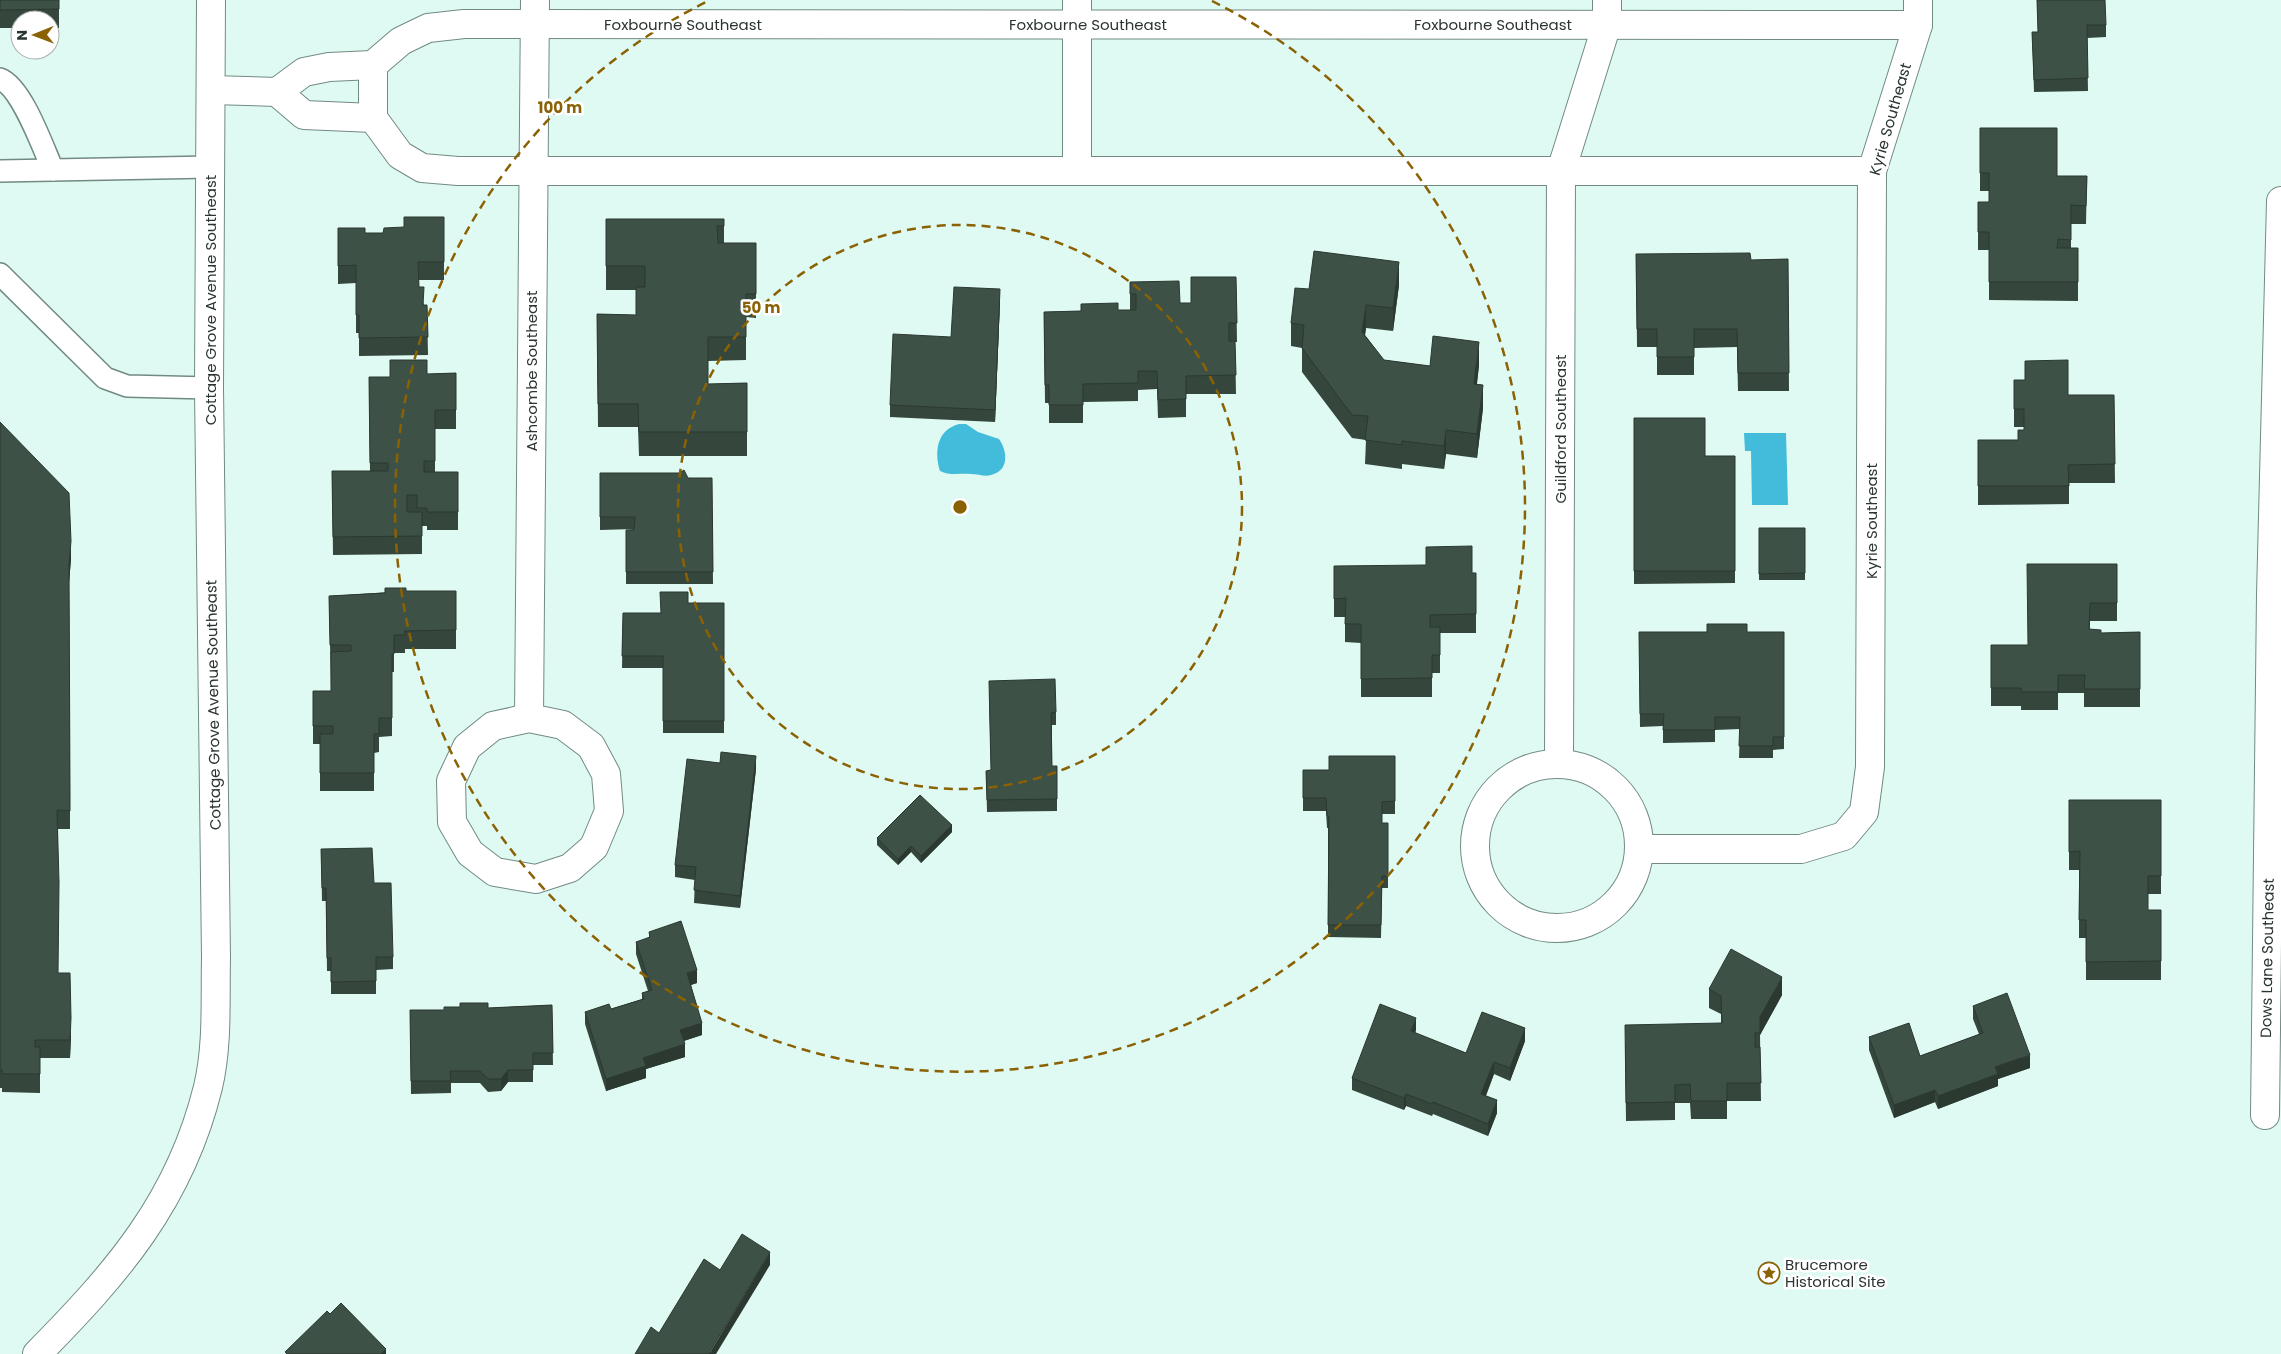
<svg xmlns="http://www.w3.org/2000/svg" width="2281" height="1354" font-family="Poppins,sans-serif">
<rect width="100%" height="100%" fill="#dffaf3"/>
<g fill="#42bcda">
<path d="M959 424H966L978 432 999 439C1008 452 1009 471 991 475 985 477 978 474 971 474 960 473 950 476 940 471 934 451 937 430 959 424Z"/>
<polygon points="1744,433 1786,433 1788,505 1752,505 1751,451 1745,451"/>
</g>
<g fill="none" stroke-linecap="round" stroke-linejoin="round">
<g stroke="#728a84" stroke-width="24">
<g id="service">
<path d="M0 79C22 87 43 148 53 170"/>
<polyline points="0,171 210,167"/>
<polyline points="0,274 105,378 127,386 209,388"/>
</g>
</g>
<g stroke="#728a84" stroke-width="30">
<g id="minor">
<polyline points="1077,0 1077,171"/>
<polyline points="373,65 373,118"/>
<polyline points="211,90 277,92 304,72 329,67 373,65 401,41 428,28 464,24 1918,25"/>
<polyline points="277,92 304,115 373,118"/>
<polyline points="373,118 400,155 422,168 458,171 1872,171"/>
<polyline points="529,718 563,725 591,746 606,774 609,811 594,847 570,868 536,879 495,872 470,853 452,822 451,781 467,747 493,726 529,718 535,0"/>
<polyline points="1559,762 1561,171 1607,24 1607,0"/>
<circle cx="1557" cy="846" r="82"/>
<polyline points="1640,849 1801,849 1844,836 1864,812 1870,767 1872,171 1918,25 1918,0"/>
<polyline points="2265,1115 2271,595 2281,201"/>
</g>
</g>
<g stroke="#728a84" stroke-width="30">
<path id="secondary" d="M37 1354C117 1273 180 1201 208 1087 218 1045 215 1000 216 958L209 388 211 0"/>
</g>
<use href="#service" stroke="#fff" stroke-width="21"/>
<use href="#minor" stroke="#fff" stroke-width="28"/>
<use href="#secondary" stroke="#fff" stroke-width="28"/>
</g>
<g fill="#35463c">
<polygon points="0,0 59,0 59,28 50,28 50,20 20,20 20,28 0,28"/>
<polygon points="2037,0 2106,25 2106,37 2087,38 2088,91 2034,92 2032,32 2038,32"/>
<polygon points="1980,128 2057,176 2087,176 2086,224 2071,224 2071,248 2078,248 2078,301 1989,300 1989,250 1978,250 1978,202 1989,202 1989,191 1980,191"/>
<polygon points="444,217 444,280 418,280 419,287 424,305 427,305 428,355 359,356 359,333 356,333 356,283 338,284 338,228 365,233 383,233"/>
<polygon points="606,219 724,219 724,243 756,243 756,318 746,317 746,360 708,361 708,384 747,383 747,456 639,456 638,427 598,427 597,314 636,315 636,290 606,290"/>
<polygon points="1636,254 1751,260 1788,259 1789,391 1738,391 1737,347 1694,348 1694,375 1657,375 1657,347 1637,347"/>
<polygon points="1236,277 1237,342 1235,342 1236,394 1186,394 1186,417 1158,418 1157,389 1138,390 1138,401 1083,402 1083,423 1049,423 1049,403 1045,403 1044,312 1130,310 1130,282 1180,303 1191,303"/>
<polygon points="1399,285 1393,331 1366,328 1365,335 1384,360 1430,366 1479,365 1477,384 1483,408 1477,458 1446,454 1444,469 1402,464 1402,469 1365,464 1366,440 1352,438 1302,372 1302,348 1291,346 1291,323 1309,289"/>
<polygon points="1000,301 995,422 890,417 890,405 951,337"/>
<polygon points="456,373 456,429 435,429 435,472 458,472 458,530 427,530 427,526 422,526 422,554 333,555 332,471 370,471 369,377 390,377 427,374"/>
<polygon points="2014,380 2068,395 2114,395 2115,483 2069,483 2069,504 1978,505 1978,440 2018,440 2024,430 2024,427 2014,427"/>
<polygon points="1634,418 1705,456 1735,456 1735,583 1634,584"/>
<polygon points="0,422 71,559 69,582 70,813 70,829 58,829 58,973 71,1036 70,1058 40,1058 40,1093 2,1092 2,1088 0,1088"/>
<polygon points="600,473 688,478 712,478 713,584 626,584 626,530 634,529 600,530"/>
<rect x="1759" y="528" width="46" height="52"/>
<polygon points="2117,564 2117,621 2090,621 2090,629 2101,633 2140,632 2140,707 2084,707 2084,693 2058,693 2058,710 2021,710 2021,706 1991,706 1991,645 2028,645"/>
<polygon points="1334,566 1476,573 1476,633 1440,633 1440,673 1432,673 1432,697 1361,697 1361,643 1345,642 1345,617 1334,617"/>
<polygon points="406,591 456,591 456,649 405,649 405,653 394,653 394,672 392,672 392,736 379,737 379,752 374,753 374,791 320,791 320,744 313,744 313,691 331,691 329,596"/>
<polygon points="688,603 724,603 724,733 663,733 663,668 622,668 623,613 660,613"/>
<polygon points="1639,632 1784,632 1784,749 1773,750 1773,758 1739,758 1740,729 1715,730 1715,742 1663,743 1663,726 1640,727"/>
<polygon points="989,693 1056,712 1056,725 1052,725 1052,766 1057,766 1057,811 987,812 986,771 991,770"/>
<polygon points="1395,756 1395,814 1382,814 1382,823 1388,823 1388,888 1382,888 1381,938 1328,937 1328,828 1327,828 1326,811 1303,811 1303,770 1329,770"/>
<polygon points="756,769 740,908 694,903 695,880 675,877 675,865"/>
<polygon points="2069,800 2161,800 2161,894 2148,894 2148,910 2161,910 2161,980 2086,980 2086,938 2079,938 2079,870 2069,870"/>
<polygon points="952,832 921,863 911,852 898,865 877,845 877,838"/>
<polygon points="321,849 374,883 393,957 393,969 376,970 376,994 331,994 331,971 327,971 326,901 322,901"/>
<polygon points="649,932 697,983 691,985 702,1035 684,1041 685,1057 646,1069 646,1078 606,1091 585,1024 585,1012 611,1009 642,999 642,993 648,991 636,954 636,942 649,938"/>
<polygon points="1709,989 1782,995 1760,1035 1761,1101 1727,1101 1727,1119 1691,1119 1690,1103 1675,1103 1675,1120 1626,1121 1625,1043 1721,1023 1721,1014 1709,1008"/>
<polygon points="552,1005 553,1065 533,1065 533,1082 508,1082 501,1091 488,1092 480,1083 451,1083 451,1093 411,1094 410,1010 444,1010"/>
<polygon points="1973,1006 2030,1068 1998,1079 1998,1086 1938,1109 1935,1102 1894,1118 1869,1050 1869,1037 1920,1056 1979,1034 1973,1019"/>
<polygon points="1416,1030 1415,1033 1466,1053 1525,1041 1510,1081 1494,1074 1486,1096 1497,1113 1488,1136 1433,1114 1432,1116 1406,1106 1404,1110 1352,1090 1352,1078"/>
</g>
<g fill="#2b3931">
<polygon points="1399,262 1399,285 1393,331 1393,308"/>
<polygon points="1000,289 1000,301 995,422 995,410"/>
<polygon points="1366,305 1366,328 1362,356 1362,332"/>
<polygon points="1479,342 1479,365 1474,407 1474,384"/>
<polygon points="1483,385 1483,408 1477,458 1477,434"/>
<polygon points="1446,430 1446,454 1444,469 1444,446"/>
<polygon points="71,541 71,559 69,583 69,565"/>
<polygon points="756,756 756,769 740,908 740,896"/>
<polygon points="952,825 952,832 921,863 921,856"/>
<polygon points="911,846 911,852 898,865 898,859"/>
<polygon points="697,970 697,983 687,986 687,973"/>
<polygon points="1782,977 1782,995 1760,1035 1760,1017"/>
<polygon points="71,1018 71,1036 70,1058 70,1040"/>
<polygon points="1416,1018 1416,1030 1411,1044 1411,1031"/>
<polygon points="702,1023 702,1035 680,1042 680,1030"/>
<polygon points="1525,1028 1525,1041 1510,1081 1510,1068"/>
<polygon points="685,1044 685,1057 646,1069 646,1078 606,1091 606,1079 643,1058"/>
<polygon points="2030,1055 2030,1068 1998,1079 1998,1086 1938,1109 1938,1096 1995,1067"/>
<polygon points="1494,1062 1494,1074 1481,1107 1481,1094"/>
<polygon points="508,1070 508,1082 501,1091 501,1079"/>
<polygon points="1935,1090 1935,1102 1894,1118 1894,1105"/>
<polygon points="1406,1094 1406,1106 1404,1110 1404,1098"/>
<polygon points="1497,1100 1497,1113 1488,1136 1488,1124"/>
<polygon points="770,1252 770,1265 716,1354 709,1354"/>
<polygon points="386,1349 386,1354 381,1354"/>
</g>
<g fill="#3e5146" stroke="#2b3931">
<polygon points="0,0 59,0 59,9 0,10"/>
<polygon points="2037,0 2105,0 2106,25 2087,25 2088,78 2034,80 2032,32 2038,32"/>
<polygon points="1980,128 2057,128 2057,176 2087,176 2086,206 2071,205 2071,240 2058,239 2057,248 2078,248 2078,282 1989,282 1989,232 1978,232 1978,202 1989,202 1989,173 1980,173"/>
<polygon points="404,217 444,217 444,262 418,262 419,287 424,287 423,305 427,305 428,337 359,338 359,315 356,315 356,265 338,266 338,228 365,228 365,233 383,233 384,228 404,227"/>
<polygon points="606,219 724,219 724,226 717,226 718,243 756,243 756,294 746,294 746,337 708,337 708,384 747,383 747,432 639,432 638,404 598,404 597,314 636,315 636,287 645,287 645,266 606,266"/>
<polygon points="1314,251 1399,262 1393,308 1366,305 1362,332 1384,360 1430,366 1433,336 1479,342 1474,384 1483,385 1477,434 1446,430 1444,446 1402,441 1402,445 1365,440 1368,416 1352,415 1302,348 1304,325 1291,323 1295,288 1309,289"/>
<polygon points="1750,253 1751,260 1788,259 1789,373 1738,373 1737,329 1694,329 1694,357 1657,357 1657,329 1637,329 1636,254"/>
<polygon points="1191,277 1236,277 1237,323 1229,323 1229,341 1235,341 1236,375 1186,376 1186,399 1158,400 1157,371 1138,371 1138,383 1083,384 1083,405 1049,405 1049,385 1045,385 1044,312 1081,311 1081,304 1118,303 1118,310 1136,310 1136,294 1130,294 1130,282 1179,281 1180,303 1191,303"/>
<polygon points="954,287 1000,289 995,410 890,405 893,334 951,337"/>
<polygon points="390,360 427,360 427,374 456,373 456,410 435,410 435,461 424,461 424,472 458,472 458,512 427,512 427,508 417,508 417,495 407,495 407,512 422,512 422,536 333,537 332,471 388,471 388,463 370,463 369,377 390,377"/>
<polygon points="2068,360 2068,395 2114,395 2115,464 2068,465 2069,486 1978,486 1978,440 2018,440 2018,430 2024,430 2024,409 2014,409 2014,380 2025,380 2025,361"/>
<polygon points="1634,418 1705,418 1705,456 1735,456 1735,571 1634,571"/>
<polygon points="0,422 69,493 71,541 69,565 70,795 70,811 57,810 59,882 58,973 70,973 71,1018 70,1040 35,1040 35,1047 40,1047 40,1074 2,1074 2,1070 0,1070"/>
<polygon points="684,470 688,478 712,478 713,572 626,572 626,530 634,530 635,517 600,517 600,473 679,473"/>
<polygon points="1759,528 1805,528 1805,573 1759,574"/>
<polygon points="1472,546 1472,573 1476,573 1476,614 1430,615 1430,627 1440,627 1440,655 1432,655 1432,678 1361,679 1361,624 1345,624 1346,598 1334,599 1334,566 1426,565 1426,547"/>
<polygon points="2027,564 2117,564 2117,603 2090,603 2089,629 2101,630 2101,633 2140,632 2140,689 2084,689 2085,675 2058,675 2058,692 2021,692 2021,688 1991,688 1991,645 2028,645"/>
<polygon points="385,588 406,588 406,591 456,591 456,630 404,631 405,635 394,635 394,654 392,654 392,718 379,718 379,734 374,734 374,773 320,773 320,734 333,734 333,726 313,726 313,691 331,691 331,652 351,651 351,645 330,645 329,596 385,593"/>
<polygon points="660,592 688,592 688,603 724,603 724,721 663,721 663,656 622,656 623,613 661,613"/>
<polygon points="1707,624 1747,624 1747,632 1784,632 1784,737 1773,737 1773,746 1739,746 1740,717 1715,717 1715,730 1663,730 1664,714 1640,714 1639,632 1707,632"/>
<polygon points="1055,679 1056,712 1051,713 1052,766 1057,766 1057,799 987,800 986,771 991,770 989,681"/>
<polygon points="721,752 756,756 740,896 694,890 696,867 675,865 687,759 720,763"/>
<polygon points="1329,756 1395,756 1395,801 1382,802 1382,823 1388,823 1388,876 1382,876 1381,925 1328,925 1329,816 1327,816 1326,798 1303,798 1303,770 1329,770"/>
<polygon points="920,795 952,825 921,856 911,846 898,859 877,838"/>
<polygon points="2069,800 2161,800 2161,876 2148,876 2148,910 2161,910 2161,961 2086,962 2086,920 2079,920 2080,851 2069,852"/>
<polygon points="372,848 374,883 391,883 393,957 376,957 376,981 331,982 331,958 327,958 326,888 322,888 321,849"/>
<polygon points="681,921 697,970 687,973 702,1023 680,1030 685,1044 643,1058 646,1066 606,1079 585,1012 609,1004 611,1009 644,999 642,993 652,990 636,942 650,937 649,932"/>
<polygon points="1731,949 1782,977 1760,1017 1760,1033 1755,1033 1755,1047 1760,1047 1761,1083 1727,1083 1727,1101 1691,1101 1690,1084 1675,1085 1675,1102 1626,1103 1625,1025 1722,1023 1721,996 1709,989"/>
<polygon points="2007,993 2030,1055 1995,1067 1998,1074 1938,1096 1935,1090 1894,1105 1869,1037 1909,1023 1920,1056 1983,1033 1973,1006"/>
<polygon points="460,1003 488,1003 488,1008 552,1005 553,1053 533,1053 533,1070 508,1070 501,1079 488,1079 480,1071 450,1071 451,1081 411,1081 410,1010 444,1010 444,1007 460,1007"/>
<polygon points="1380,1004 1416,1018 1411,1031 1466,1053 1482,1012 1525,1028 1510,1068 1494,1062 1481,1094 1497,1100 1488,1124 1433,1102 1432,1104 1406,1094 1404,1098 1352,1078"/>
<polygon points="742,1234 770,1252 709,1353 710,1354 635,1354 651,1327 659,1333 704,1259 720,1270"/>
<polygon points="341,1303 386,1349 381,1354 287,1354 285,1352 327,1311 330,1314"/>
</g>
<g fill="none" stroke="#8b6203" stroke-width="2.5" stroke-dasharray="9 6">
<circle cx="960" cy="507" r="282"/>
<path d="M1212 1A565 565 0 1 1 708 1"/>
</g>
<defs>
<g id="sight-ring" transform="scale(1.125)"><circle r="9.5" fill="#fff" stroke="#8b6203" stroke-width="1.5"/><path d="M0-6L1.8-2.2L6-1.7L2.9 1.2L3.7 5.4L0 3.3L-3.7 5.4L-2.9 1.2L-6-1.7L-1.8-2.2Z" fill="#8b6203"/></g>
</defs>
<g fill-rule="evenodd">
<use href="#sight-ring" x="1769" y="1273"/>
</g>
<g text-anchor="middle" dominant-baseline="central" stroke-width="5" stroke-linejoin="round" paint-order="stroke">
<g font-size="15" fill="#2a3432" stroke="#fff">
<text x="683" y="24">Foxbourne Southeast</text>
<text x="1088" y="24">Foxbourne Southeast</text>
<text x="1493" y="24">Foxbourne Southeast</text>
<text transform="translate(1890 119) rotate(-74)">Kyrie Southeast</text>
<text transform="translate(210 300) rotate(-90)">Cottage Grove Avenue Southeast</text>
<text transform="translate(531 371) rotate(-90)">Ashcombe Southeast</text>
<text transform="translate(1560 429) rotate(-90)">Guildford Southeast</text>
<text transform="translate(1871 521) rotate(-90)">Kyrie Southeast</text>
<text transform="translate(213 705) rotate(-91)">Cottage Grove Avenue Southeast</text>
<text transform="translate(2267 958) rotate(-89)">Dows Lane Southeast</text>
</g>
<g font-size="15" fill="#2a3432" stroke="#fff" text-anchor="start">
<text x="1785" y="1264">Brucemore<tspan x="1785" dy="17">Historical Site</tspan></text>
</g>
</g>
<circle cx="960" cy="507" r="8" fill="#8b6203" stroke="#fff" stroke-width="2.5"/>
<g font-size="15" text-anchor="middle" font-weight="bold" fill="#8b6203" stroke="#fff" stroke-width="5" stroke-linejoin="round" paint-order="stroke">
<text x="560" y="113">100 m</text>
<text x="761" y="313">50 m</text>
</g>
<g transform="translate(35 35) rotate(269)"><circle r="24" fill="#ffffff" stroke="#aaaead"/>
<path d="M0-4L9 19L0 12L-9 19Z" fill="#8b6203"/>
<text y="-8" font-size="14" font-weight="bold" text-anchor="middle" fill="#2a3432">N</text>
</g>
</svg>
